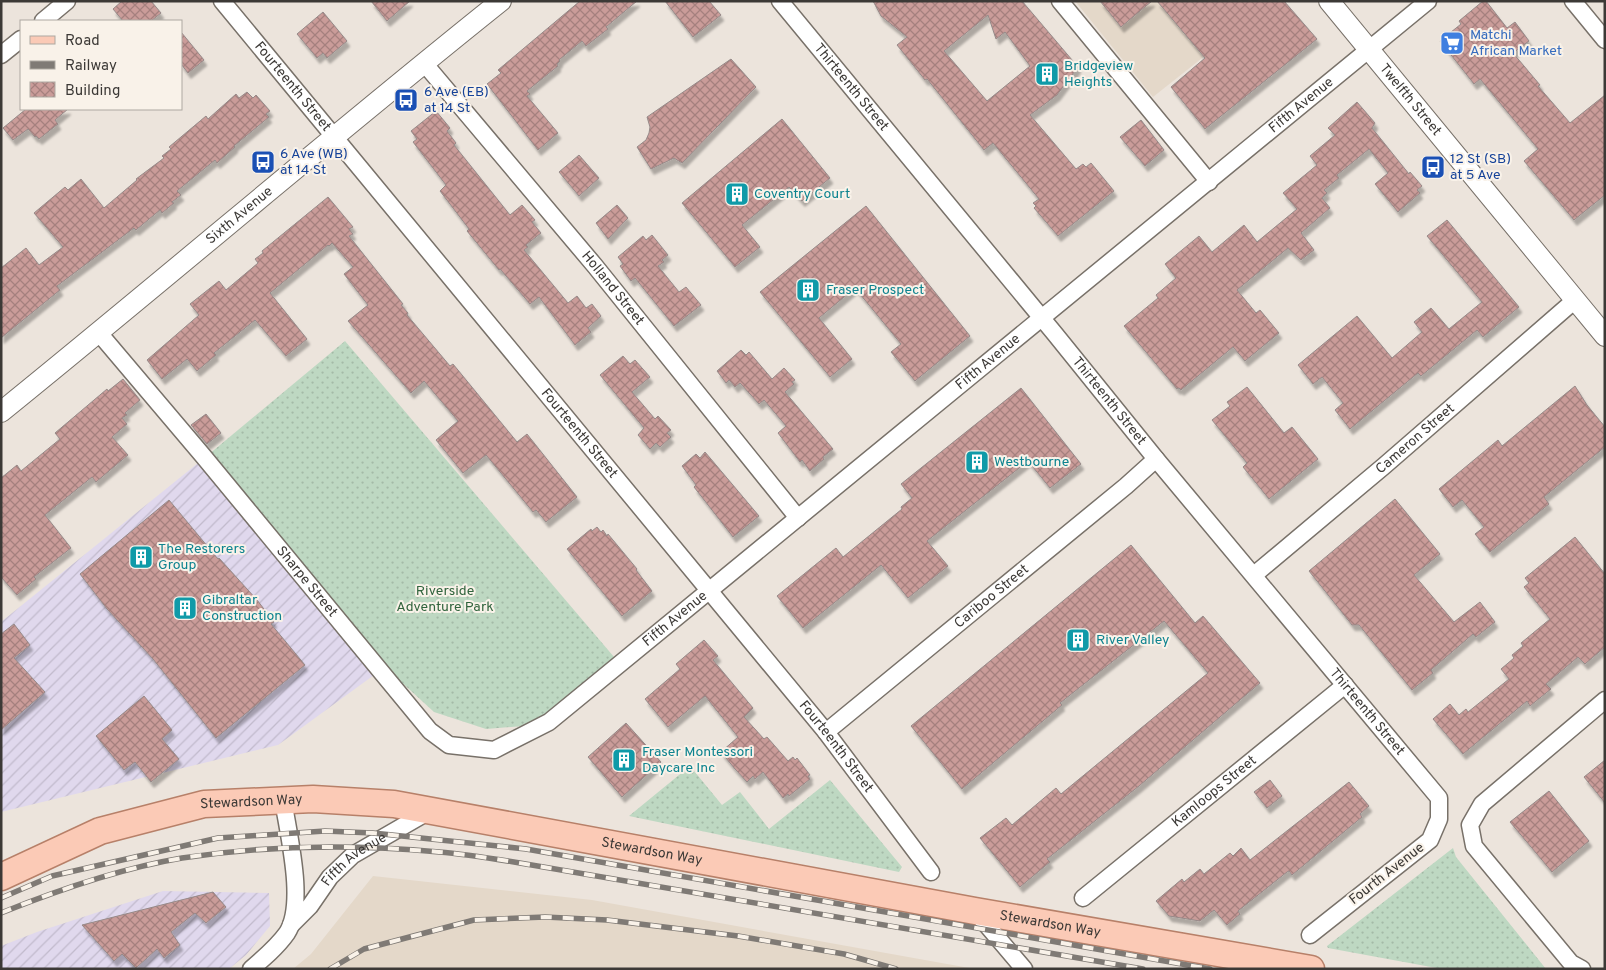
<svg xmlns="http://www.w3.org/2000/svg" width="1606" height="970" font-family="Overpass,sans-serif">
<defs>
<pattern id="industrial-furrows" width="10" height="10" patternUnits="userSpaceOnUse" patternTransform="scale(1.25)"><rect width="10" height="10" fill="#e0d8ed"/><path d="M-1 1l2-2M0 10L10 0M9 11l2-2" fill="none" stroke="#c1bacc"/></pattern>
<pattern id="grass-dots" width="8" height="8" patternUnits="userSpaceOnUse" patternTransform="scale(1.25)"><rect width="8" height="8" fill="#bed8c2"/><path d="M2 2h.1M6 6h.1" fill="none" stroke="#a4baa7" stroke-width="1.8" stroke-linecap="round"/></pattern>
<pattern id="building-cross-hatch" width="8" height="8" patternUnits="userSpaceOnUse" patternTransform="scale(1.25)"><rect width="8" height="8" fill="#ca9c99"/><path d="M0 0l8 8M0 8l8-8" fill="none" stroke="#a5807e"/></pattern>
<filter id="shadow"><feDropShadow dx="3" dy="5.5" stdDeviation="1" flood-color="#0004"/></filter>
</defs>
<rect width="100%" height="100%" fill="#ece4dc"/>
<g fill="#e4d8c9">
<polygon points="1075,1 1274,1 1153,97"/>
<polygon points="373,876 592,900 975,969 293,969 311,954"/>
</g>
<g fill="url(#industrial-furrows)">
<polygon points="208,455 385,667 278,745 1,812 1,622"/>
<polygon points="163,891 269,893 270,926 246,955 229,969 1,969 1,946 37,932"/>
</g>
<g fill="url(#grass-dots)">
<polygon points="345,341 620,664 549,724 486,729 434,712 385,667 208,455"/>
<polygon points="690,766 722,805 740,792 769,829 830,780 902,867 899,872 629,816"/>
<polygon points="1453,848 1456,857 1546,969 1442,969 1328,948 1327,946"/>
</g>
<g fill="url(#building-cross-hatch)" stroke="#968a89" fill-rule="evenodd" filter="url(#shadow)">
<polygon points="122,1 151,1 161,13 151,21 123,21 113,9"/>
<polygon points="371,1 410,1 387,21"/>
<polygon points="580,1 637,1 606,27 608,29 586,46 582,41 559,60 560,61 557,64 558,66 527,91 530,94 527,96 558,133 538,150 487,84 501,73 498,70"/>
<polygon points="665,1 709,1 721,15 693,37"/>
<path d="M873 1H1022L1078 67 1057 95 1030 115 1076 169 1083 164 1086 167 1091 163 1114 191 1058 236 1034 208 1036 206 1033 203 1039 199 993 143 984 150 927 79 925 80 897 45 907 37 881 16ZM988 15 996 39 1005 32 1030 66 987 101 944 51Z"/>
<polygon points="1100,1 1152,1 1121,27"/>
<polygon points="1157,1 1284,1 1317,39 1205,129 1171,87 1205,58"/>
<polygon points="1483,1 1486,1 1507,28 1515,22 1529,41 1513,53 1540,85 1538,86 1570,123 1605,95 1605,195 1574,220 1524,161 1538,149 1480,79 1474,84 1440,41 1461,24 1459,21"/>
<polygon points="323,12 347,41 327,58 323,53 317,58 297,34"/>
<polygon points="181,32 204,60 188,73 181,64"/>
<polygon points="731,59 756,87 682,163 674,158 651,169 637,147 646,140 649,133 650,127 647,117"/>
<polygon points="247,92 253,98 256,95 270,111 266,114 269,117 234,146 235,147 217,163 215,160 177,191 181,195 172,202 174,203 162,213 160,210 136,230 134,228 57,286 60,290 1,338 1,268 26,248 39,265 63,247 34,213 65,187 68,190 81,179 104,208 137,180 136,179 164,158 162,156 171,149 169,147 206,116 208,119 236,94 239,98"/>
<polygon points="1357,102 1375,123 1372,128 1409,174 1410,172 1422,186 1417,190 1420,193 1398,212 1375,184 1388,173 1369,149 1337,175 1339,178 1324,190 1327,193 1322,198 1330,208 1301,233 1314,250 1301,260 1288,248 1237,290 1256,313 1260,310 1279,333 1245,361 1233,347 1181,390 1179,388 1177,389 1124,326 1158,298 1156,295 1176,278 1165,264 1199,236 1212,252 1244,225 1257,242 1297,209 1283,193 1317,165 1310,156 1335,135 1328,128"/>
<polygon points="26,109 68,109 55,120 58,124 39,139 36,136 35,137 28,129 13,140 3,128"/>
<polygon points="436,111 450,128 447,131 456,143 454,145 510,215 522,205 535,220 532,222 541,233 526,245 528,247 524,250 568,303 577,296 586,308 592,304 601,316 588,328 591,332 575,345 539,297 530,304 500,269 499,270 467,231 469,229 440,191 446,185 413,142 417,139 411,131"/>
<polygon points="782,119 830,178 802,201 789,187 742,225 760,247 735,267 682,203"/>
<polygon points="1141,120 1164,150 1145,166 1120,137"/>
<polygon points="579,155 599,178 579,196 559,172"/>
<polygon points="328,197 353,227 349,229 353,234 349,236 403,304 401,305 408,313 407,315 450,366 453,364 517,442 527,434 577,497 546,522 536,510 533,512 486,455 463,473 436,440 458,421 424,381 411,393 348,321 368,305 344,274 353,267 332,243 329,246 328,245 270,293 307,339 286,356 255,320 214,353 216,355 197,371 187,359 162,379 147,360 199,315 190,304 219,281 226,290 258,263 255,259 263,253 262,251"/>
<polygon points="617,205 628,218 608,239 596,223"/>
<polygon points="866,206 970,336 915,381 891,352 901,344 855,288 819,318 852,359 830,377 760,292"/>
<polygon points="1447,220 1519,307 1483,337 1477,330 1421,376 1418,373 1350,429 1335,410 1343,403 1322,377 1313,384 1298,365 1357,316 1392,358 1422,332 1414,322 1431,308 1449,329 1482,302 1427,236"/>
<polygon points="652,235 668,255 662,260 664,262 658,266 679,292 686,287 701,305 674,326 635,278 631,281 620,266 623,264 618,257 643,236 646,240"/>
<polygon points="741,350 746,355 749,352 772,379 784,368 795,380 792,382 794,384 785,392 833,449 823,457 824,459 810,471 802,460 800,462 778,433 786,426 764,400 759,404 740,383 735,387 729,380 726,383 717,371"/>
<polygon points="623,356 630,364 635,360 650,377 632,392 655,419 658,416 671,430 667,433 671,437 660,447 656,443 650,449 638,435 644,428 600,375"/>
<polygon points="123,379 140,400 125,413 127,415 122,418 127,424 112,437 128,455 96,482 92,477 45,515 71,548 34,577 36,579 17,595 1,577 1,478 17,465 21,471 60,439 55,433 107,389 108,391"/>
<polygon points="1575,386 1587,405 1605,427 1605,447 1544,497 1549,504 1490,552 1475,534 1484,527 1462,500 1453,507 1439,489 1498,440 1502,446"/>
<polygon points="1247,387 1284,433 1292,427 1318,459 1269,499 1243,467 1247,463 1212,420 1230,406 1227,402"/>
<polygon points="1021,388 1081,464 1050,488 1028,461 927,541 948,566 908,598 881,565 803,628 777,596 836,548 843,557 902,509 901,507 912,498 901,484"/>
<polygon points="206,414 221,433 207,444 191,425"/>
<polygon points="705,452 759,516 733,537 694,487 696,485 682,466 696,454 700,458"/>
<polygon points="1395,499 1440,554 1414,575 1454,622 1480,602 1495,622 1476,637 1473,634 1431,670 1433,673 1412,690 1359,625 1352,625 1309,571"/>
<polygon points="169,500 218,559 219,558 257,600 274,622 271,624 305,665 216,738 153,659 107,609 80,574"/>
<polygon points="597,527 601,532 603,530 607,536 608,534 637,569 636,570 652,591 622,616 567,549 591,529 592,531"/>
<polygon points="1575,537 1605,574 1605,647 1585,664 1578,657 1546,684 1551,689 1530,706 1527,701 1463,754 1433,719 1450,704 1459,715 1466,709 1468,712 1509,679 1501,669 1514,658 1512,655 1523,646 1521,643 1550,619 1524,587 1529,583 1525,578"/>
<polygon points="1131,545 1195,623 1203,616 1260,683 1139,786 1047,859 1050,862 1020,887 980,838 1006,818 1012,825 1056,788 1061,794 1208,673 1164,621 1060,703 1062,705 962,789 911,726"/>
<polygon points="14,624 30,645 14,658 45,692 1,730 1,634"/>
<polygon points="704,640 718,656 713,660 753,708 744,717 764,739 767,737 788,761 793,757 795,760 797,758 810,775 808,776 810,779 789,796 788,794 783,798 763,772 755,779 753,776 747,782 735,769 721,752 738,737 705,696 668,727 645,699 680,669 676,664"/>
<polygon points="144,696 172,730 162,739 179,759 151,782 135,762 124,770 96,736"/>
<polygon points="626,723 661,762 622,797 588,757"/>
<polygon points="1605,760 1605,803 1584,777"/>
<polygon points="1270,780 1282,796 1267,808 1254,792"/>
<polygon points="1349,782 1369,806 1360,814 1362,817 1292,875 1289,871 1287,872 1238,911 1240,914 1227,925 1214,910 1200,921 1169,916 1156,901 1182,879 1184,882 1200,869 1204,874 1230,853 1233,856 1241,848 1250,860"/>
<polygon points="1549,791 1589,841 1552,872 1510,822"/>
<polygon points="213,892 226,907 206,923 195,913 171,932 180,945 164,958 157,949 136,968 122,954 114,961 82,925"/>
</g>
<g fill="none" stroke-linecap="round" stroke-linejoin="round">
<g stroke="#787169" stroke-width="19">
<g id="minor">
<path id="s1" d="M222 1 826 732 931 872"/>
<path id="s2" d="M780 1 1055 334 1156 459 1439 798V819L1430 840 1310 935"/>
<polyline points="1060,1 1209,182"/>
<polyline points="1573,1 1605,40"/>
<polyline points="43,21 67,1"/>
<polyline points="1,55 21,39"/>
<path id="s3" d="M424 63 595 266 798 518"/>
<path id="s4" d="M99 333 204 457 430 731 449 745 494 750 549 722 1428 1"/>
<path id="s5" d="M1254 575 1384 466 1575 300"/>
<path id="s6" d="M826 732 1126 486 1156 459"/>
<path id="s7" d="M1083 898 1345 685"/>
<polyline points="975,911 1024,969"/>
<path id="s8" d="M291 925 310 906 330 877 353 855 431 810"/>
<path d="M251 969C264 958 277 947 287 933 306 903 288 834 283 799"/>
<polyline points="1582,969 1571,963 1474,846 1470,825 1482,804 1605,700"/>
</g>
</g>
<g stroke="#787169" stroke-width="22">
<g id="tertiary">
<path id="s9" d="M1329 1 1605 336"/>
<path id="s10" d="M1 412C169 276 332 136 501 1"/>
</g>
</g>
<g stroke="#b78069" stroke-width="29">
<g id="primary">
<path id="s11" d="M1 877 100 831 204 804 313 799 394 804 975 911 1311 969"/>
</g>
</g>
<use href="#minor" stroke="#fff" stroke-width="16"/>
<use href="#tertiary" stroke="#fff" stroke-width="20"/>
<use href="#primary" stroke="#fbcab6" stroke-width="26"/>
<g stroke="#7f7a75" stroke-width="5.5">
<g id="rail">
<polyline points="1,898 52,876 218,838 325,831 373,833 526,849 1210,969"/>
<path d="M1 913C58 890 122 868 182 858 268 845 353 844 439 852 464 854 489 858 514 862L1143 969"/>
<polyline points="330,969 364,949 474,920 545,917 607,920 738,936 844,954 896,969"/>
</g>
</g>
<use href="#rail" stroke="#f9f2e9" stroke-width="4" stroke-dasharray="11" stroke-linecap="butt"/>
</g>
<defs>
<g id="supermarket-square" transform="scale(1.25)"><rect x="-9" y="-9" width="18" height="18" rx="4" fill="#3f7fe0" stroke="#f9f2e9"/><path d="M-6-5.5h2.5l.6 2H6L4.5 2H-2.5L-4.4-4H-6ZM-1.5 3.2a1.3 1.3 0 1 0 .1 0ZM3 3.2a1.3 1.3 0 1 0 .1 0Z" fill="#fff"/></g>
<g id="building-square" transform="scale(1.25)"><rect x="-9" y="-9" width="18" height="18" rx="4" fill="#0f9aa8" stroke="#f9f2e9"/><path d="M-4-6H4V6H1V3H-1V6H-4ZM-2.5-4.3h1.7v1.8h-1.7ZM.8-4.3h1.7v1.8H.8ZM-2.5-1h1.7V.8h-1.7ZM.8-1h1.7V.8H.8Z" fill="#fff"/></g>
<g id="bus-square" transform="scale(1.25)"><rect x="-9" y="-9" width="18" height="18" rx="4" fill="#1a4fb4" stroke="#f9f2e9"/><path d="M-5-6H5V4H4V6H2V4H-2V6H-4V4H-5ZM-3.5-4V0h7V-4ZM-3.5 1.2v1.5H-2V1.2ZM2 1.2v1.5H3.5V1.2Z" fill="#fff"/></g>
</defs>
<g fill-rule="evenodd">
<use href="#supermarket-square" x="1452" y="43"/>
<use href="#building-square" x="1047" y="74"/>
<use href="#bus-square" x="406" y="100"/>
<use href="#bus-square" x="263" y="162"/>
<use href="#bus-square" x="1433" y="167"/>
<use href="#building-square" x="737" y="194"/>
<use href="#building-square" x="808" y="290"/>
<use href="#building-square" x="977" y="462"/>
<use href="#building-square" x="141" y="557"/>
<use href="#building-square" x="185" y="608"/>
<use href="#building-square" x="1078" y="640"/>
<use href="#building-square" x="624" y="760"/>
</g>
<g text-anchor="middle" dominant-baseline="central" stroke-width="4" stroke-linejoin="round" paint-order="stroke">
<g font-size="14" fill="#366cbe" stroke="#f9f2e9" text-anchor="start">
<text x="1470" y="35">Matchi<tspan x="1470" dy="16">African Market</tspan></text>
</g>
<g font-size="14" fill="#0d838f" stroke="#f9f2e9" text-anchor="start">
<text x="1064" y="66">Bridgeview<tspan x="1064" dy="16">Heights</tspan></text>
<text x="754" y="194">Coventry Court</text>
<text x="826" y="290">Fraser Prospect</text>
<text x="994" y="462">Westbourne</text>
<text x="158" y="549">The Restorers<tspan x="158" dy="16">Group</tspan></text>
<text x="202" y="600">Gibraltar<tspan x="202" dy="16">Construction</tspan></text>
<text x="1096" y="640">River Valley</text>
<text x="642" y="752">Fraser Montessori<tspan x="642" dy="16">Daycare Inc</tspan></text>
</g>
<g font-size="14" fill="#3c3936" stroke="#f9f2e9">
<text stroke="none"><textPath href="#s1" startOffset="111">Fourteenth Street</textPath></text>
<text stroke="none"><textPath href="#s2" startOffset="112">Thirteenth Street</textPath></text>
<text stroke="none"><textPath href="#s9" startOffset="128">Twelfth Street</textPath></text>
<text stroke="none"><textPath href="#s4" startOffset="1621">Fifth Avenue</textPath></text>
<text stroke="none"><textPath href="#s10" startOffset="309">Sixth Avenue</textPath></text>
<text stroke="none"><textPath href="#s3" startOffset="294">Holland Street</textPath></text>
<text stroke="none"><textPath href="#s4" startOffset="1216">Fifth Avenue</textPath></text>
<text stroke="none"><textPath href="#s2" startOffset="518">Thirteenth Street</textPath></text>
<text stroke="none"><textPath href="#s1" startOffset="561">Fourteenth Street</textPath></text>
<text stroke="none"><textPath href="#s5" startOffset="211">Cameron Street</textPath></text>
<text stroke="none"><textPath href="#s4" startOffset="324">Sharpe Street</textPath></text>
<text stroke="none"><textPath href="#s6" startOffset="214">Cariboo Street</textPath></text>
<text stroke="none"><textPath href="#s4" startOffset="811">Fifth Avenue</textPath></text>
<text stroke="none"><textPath href="#s2" startOffset="922">Thirteenth Street</textPath></text>
<text stroke="none"><textPath href="#s1" startOffset="966">Fourteenth Street</textPath></text>
<text stroke="none"><textPath href="#s7" startOffset="169">Kamloops Street</textPath></text>
<text stroke="none"><textPath href="#s11" startOffset="264">Stewardson Way</textPath></text>
<text stroke="none"><textPath href="#s11" startOffset="669">Stewardson Way</textPath></text>
<text stroke="none"><textPath href="#s8" startOffset="92">Fifth Avenue</textPath></text>
<text transform="translate(1387 874) rotate(-38)">Fourth Avenue</text>
<text stroke="none"><textPath href="#s11" startOffset="1074">Stewardson Way</textPath></text>
</g>
<g font-size="14" fill="#164399" stroke="#f9f2e9" text-anchor="start">
<text x="424" y="92">6 Ave (EB)<tspan x="424" dy="16">at 14 St</tspan></text>
<text x="280" y="154">6 Ave (WB)<tspan x="280" dy="16">at 14 St</tspan></text>
<text x="1450" y="159">12 St (SB)<tspan x="1450" dy="16">at 5 Ave</tspan></text>
</g>
<g font-size="14" fill="#31643d" stroke="#f9f2e9">
<text x="445" y="591">Riverside<tspan x="445" dy="16">Adventure Park</tspan></text>
</g>
</g>
<rect width="1606" height="970" fill="none" stroke="#3c3936" stroke-width="5"/>
<rect x="20" y="20" width="162" height="90" fill="#f9f2e9" stroke="#ada8a1"/>
<rect x="30" y="36" width="25" height="8" fill="#fbcab6" stroke="#ada8a1"/>
<text x="65" y="45" font-size="15" fill="#3c3936">Road</text>
<rect x="30" y="61" width="25" height="8" fill="#7f7a75" stroke="#ada8a1"/>
<text x="65" y="70" font-size="15" fill="#3c3936">Railway</text>
<rect x="30" y="82" width="25" height="15" fill="url(#building-cross-hatch)" stroke="#ada8a1"/>
<text x="65" y="95" font-size="15" fill="#3c3936">Building</text>
</svg>
